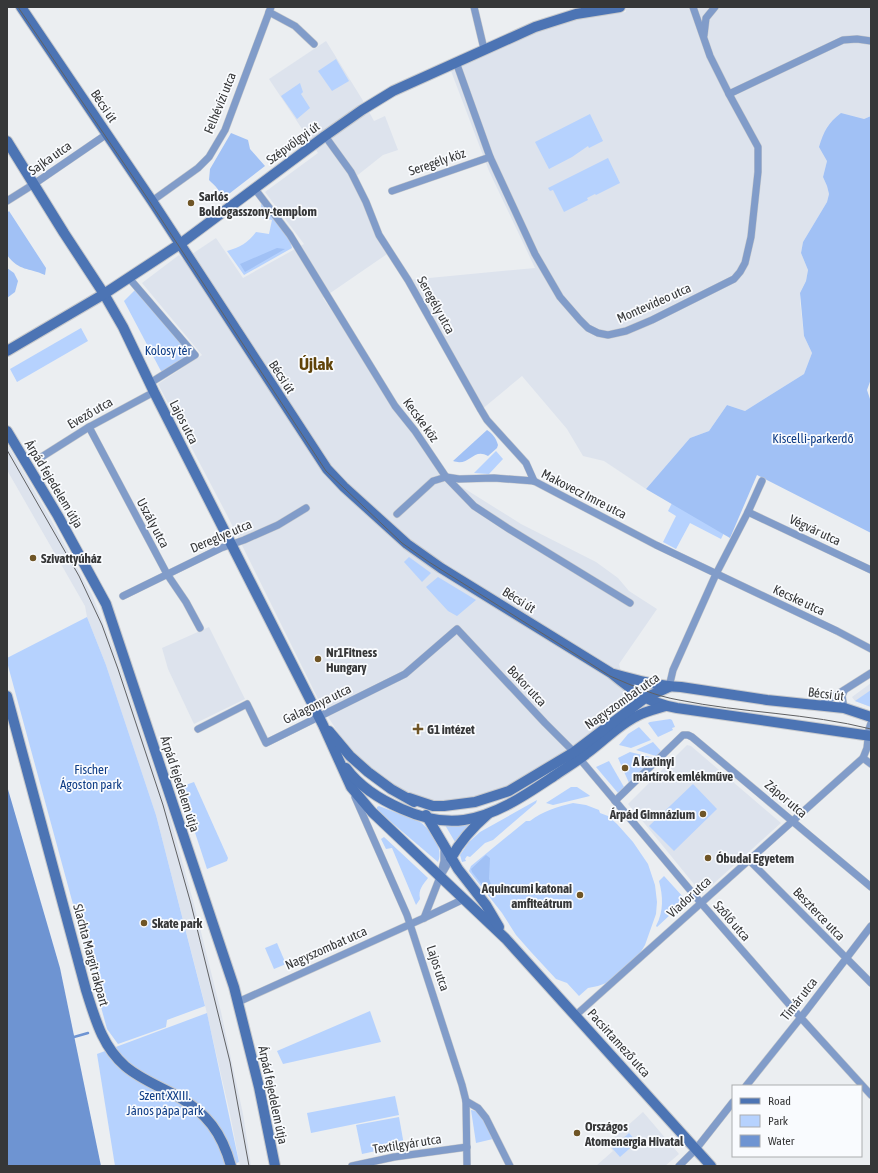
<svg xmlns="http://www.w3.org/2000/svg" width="878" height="1173" font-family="'Asap Condensed',sans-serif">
<rect width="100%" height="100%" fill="#ebeef1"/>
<g fill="#dde3ed">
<polygon points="625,7 871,7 871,116 864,119 827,161 823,177 827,186 829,194 827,202 803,242 801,253 808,270 806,281 800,293 800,301 804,336 812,353 804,374 745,411 727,405 709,431 690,438 646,489 604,461 583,456 567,429 522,376 481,410 408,280 535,268 489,171 451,71 486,53 532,33 569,20 626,12"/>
<polygon points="326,41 362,99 374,121 385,116 398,150 383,155 354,178 390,252 323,298 446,477 521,524 596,562 618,578 629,591 657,609 619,664 629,704 574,745 534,772 502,790 471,800 429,802 398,789 376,773 357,756 339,734 323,709 227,515 158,384 202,355 142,283 179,255 183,260 216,238 243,278 304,244 265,192 318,153 269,79"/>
<polygon points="7,444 49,516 92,595 115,652 170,817 195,908 221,1012 243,1114 251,1166 240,1166 230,1114 205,1005 156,815 106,665 87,617 85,606 7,470"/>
<polygon points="209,627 245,699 194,724 168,669 162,648"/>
<polygon points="871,683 871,707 855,701 852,697"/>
<polygon points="687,745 691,746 781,823 702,894 645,824 628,804"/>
<polygon points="643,1112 679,1154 665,1166 596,1166 613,1151 607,1144"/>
</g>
<g fill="#b6d2fe">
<polygon points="336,59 349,81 332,91 318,71"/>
<polygon points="300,83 303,92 301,94 310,108 297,119 281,96"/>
<polygon points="590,114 603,141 589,148 588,146 572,157 549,169 535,142"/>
<polygon points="608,158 620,183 596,195 595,194 587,198 588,200 564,212 553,190 550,191 548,188"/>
<path d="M261 202 290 239 292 248 244 275 227 251C240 247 248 243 256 232L269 234 272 220 262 218Z"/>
<polygon points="136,289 190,351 189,356 162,373 124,301"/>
<polygon points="81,328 88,341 17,382 10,369"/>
<polygon points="496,451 503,459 489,474 474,473"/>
<polygon points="688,471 741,498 721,539 690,523 676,549 663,542 676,516 668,511"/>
<polygon points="409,557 431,573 422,582 404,562"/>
<polygon points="438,577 476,600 457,616 448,611 426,587"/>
<polygon points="87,617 106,665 156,815 205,1006 167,1020 166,1027 118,1044 107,1029 7,662 7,658"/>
<polygon points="871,690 871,707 855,701"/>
<polygon points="670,719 672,720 675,727 672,728 673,730 658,737 648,723 650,722"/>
<polygon points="639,727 651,740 631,748 619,745 628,734"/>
<polygon points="653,742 661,751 656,756 636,750"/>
<polygon points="630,752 654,758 629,783 618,758"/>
<polygon points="609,761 624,787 618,793 596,767"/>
<polygon points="194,782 228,858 227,861 207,869 180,787"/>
<polygon points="693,784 717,809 674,851 649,826"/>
<polygon points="571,787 577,787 589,795 590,796 553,805 546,803"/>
<polygon points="537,800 536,803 493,840 485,843 470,857 467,856 465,859 466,861 462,862 460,855 469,842 480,832"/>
<path d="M573 803 586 805 599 810 600 813 608 816 617 824 633 842 648 864 655 885 657 902 656 914 645 945 639 955 609 982 598 986 588 988 579 996 567 983 556 979 531 952 516 935 502 913 469 871 471 866 526 821H530C543 811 557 807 573 803Z"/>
<path d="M379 806 420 822C431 830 444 848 438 862L377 810V807Z"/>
<polygon points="472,823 455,842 445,825 464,825"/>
<path d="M384 837 428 878C423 885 418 889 420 899L416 905 392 848 386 849 381 839Z"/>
<path d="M664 876 684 898V902L657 927 656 926C664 911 663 896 659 881Z"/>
<polygon points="277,943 286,964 274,969 265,948"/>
<polygon points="370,1011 381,1042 283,1064 277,1051"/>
<polygon points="207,1013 239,1162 230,1166 115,1166 97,1054"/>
<polygon points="395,1096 399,1115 311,1133 307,1113"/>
<polygon points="471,1110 476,1111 484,1121 493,1139 476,1143"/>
<polygon points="399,1117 404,1145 362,1154 356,1125"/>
<polygon points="629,1133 637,1142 620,1157 612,1148"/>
</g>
<g fill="#a1c1f5">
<path d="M841 113 864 119 871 116V379L867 390 871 402V533L757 475 730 538 646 489 690 438 709 431 727 405 745 411 804 374 812 353 804 336 800 293 806 281 808 270 801 253 803 242 827 202 829 194 827 186 823 177 827 161 819 147C824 131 828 123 841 113Z"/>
<path d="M231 133 248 140 250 149 265 166 221 200C221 190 215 186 209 180L210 169Z"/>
<path d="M9 211 46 268 45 275C28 267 20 272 7 255V213Z"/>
<polygon points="277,248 285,249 245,272 240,264"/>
<polygon points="7,268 14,273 18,281 15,292 7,298"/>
<path d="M487 430C493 434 496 438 498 445L497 448 488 456C473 447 470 467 453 461Z"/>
<polygon points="486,855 490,858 489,879 492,887 487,891 472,872 471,869"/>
</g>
<polygon fill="#6e94d2" points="7,786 60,968 101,1166 7,1166"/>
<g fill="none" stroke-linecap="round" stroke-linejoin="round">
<polyline stroke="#6e94d2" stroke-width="2.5" points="74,1037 88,1033"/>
<g stroke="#c7c9cc" stroke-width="8">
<g id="street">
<polyline points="474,7 484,49"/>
<polyline points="269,12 295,26 314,44"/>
<polyline points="704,35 706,18 715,7"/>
<polyline points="456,62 490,157 535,254 560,297 580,320 588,328 598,333 608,335 626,331 652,320 734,279 740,272 745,263 751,237 758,172 758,147 729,94 710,56 693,7"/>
<polyline points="729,94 843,40 857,39 871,41"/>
<polyline points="325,136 351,172 366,202 379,235 408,280 481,410 487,420 526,463 534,481"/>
<polyline points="255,189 290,235 395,406 415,431 446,477 474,506 509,529 630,603"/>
<polyline points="392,191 490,157"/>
<polyline points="7,201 34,184 107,134"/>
<polyline points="152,201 198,168 209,157 225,130 271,7"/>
<polyline points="129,278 195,355 150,383"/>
<polyline points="89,427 167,574 186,602 200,628"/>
<polyline points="40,458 89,427 154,392"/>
<polyline points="748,512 871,570"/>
<polyline points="397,514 433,481 446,477 459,479 494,478 534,481 656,545 837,631 871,649"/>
<polyline points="123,596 221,548 244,540 278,525 306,508"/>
<polyline points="669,687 673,670 716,574 748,512 762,481"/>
<polyline points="819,706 871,673"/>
<polyline points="844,708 842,696 844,691"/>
<polyline points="198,729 247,704 266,743 405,674 457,629 545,723 574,752 701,903 801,1018 871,1095"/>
<polyline points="863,758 871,764"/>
<polyline points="355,797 407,915 462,1085 466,1101 467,1166"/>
<polyline points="615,801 683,735 688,735 692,737 871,887"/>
<polyline points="749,860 871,983"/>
<polyline points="442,869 444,861 444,846"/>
<polyline points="424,918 440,877 451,858"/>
<polyline points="238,1002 424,918 464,899"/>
<polyline points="576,1015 863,758 867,748 869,729 871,723"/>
<polyline points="746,1086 806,1011 871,926"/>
<polyline points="466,1101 478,1108 486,1118 510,1166"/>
<polyline points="352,1166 394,1157 467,1147"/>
<polyline points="679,1166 696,1149 733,1102"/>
</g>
</g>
<g stroke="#c7c9cc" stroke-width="12">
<g id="secondary">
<path d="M21 7 152 201 327 469 344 487 407 544 441 568 611 673C633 691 648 703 677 708L871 736"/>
<polyline points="7,141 64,233 104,294 123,327 154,392 323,725 351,787 372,812 506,939 711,1166"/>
<polyline points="7,351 104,294 180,244 325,136 362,110 393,91 535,27 576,14 620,7"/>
<polyline points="7,431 58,516 106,604 234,987 259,1087 275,1166"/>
<path d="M614 674C636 680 658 686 681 687L767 700 844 708 871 717"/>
<path d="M7 696 86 990C95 1018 102 1046 125 1066 140 1079 159 1086 177 1096 207 1113 222 1133 231 1166"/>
<polyline points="329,731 350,756 368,772 391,789 414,802"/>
<path d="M346 768C360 787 381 800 402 809 422 818 442 823 464 820 497 815 527 794 554 776 564 769 576 762 586 754 603 742 618 725 637 716 646 711 656 709 666 706"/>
<polyline points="409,798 433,806 444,806 475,802 509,791 574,752 645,698 669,687"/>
<polyline points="426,815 458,869 486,905 499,927"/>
<path d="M451 858C461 840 473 827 488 814"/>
</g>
</g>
<use href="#street" stroke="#819cc9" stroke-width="7"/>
<use href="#secondary" stroke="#4c74b4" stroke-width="10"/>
<g stroke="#606163" stroke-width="1">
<path d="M18 7 150 202 326 471 402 543 429 562 610 676C633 686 655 696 679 700 742 713 808 713 871 729"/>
<polyline points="7,450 79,576 102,625 118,669 163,805 191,904 230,1062 249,1166"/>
</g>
</g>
<g fill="#6f5526" stroke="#f9fbfe" stroke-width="1.5">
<circle cx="191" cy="203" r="4"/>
<circle cx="33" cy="558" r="4"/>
<circle cx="318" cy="659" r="4"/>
<path d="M416 723h4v4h4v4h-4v4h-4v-4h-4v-4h4z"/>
<circle cx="625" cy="768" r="4"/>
<circle cx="703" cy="814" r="4"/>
<circle cx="708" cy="858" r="4"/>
<circle cx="580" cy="895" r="4"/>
<circle cx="144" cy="923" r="4"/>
<circle cx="577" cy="1133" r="4"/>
</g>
<g text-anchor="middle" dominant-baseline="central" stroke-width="3.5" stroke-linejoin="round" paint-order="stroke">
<g font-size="13" fill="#363738" stroke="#f9fbfe">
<text transform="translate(220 103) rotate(-68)">Felhévízi utca</text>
<text transform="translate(104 106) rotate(56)">Bécsi út</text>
<text transform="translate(293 143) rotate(-36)">Szépvölgyi út</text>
<text transform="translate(50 158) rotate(-35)">Sajka utca</text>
<text transform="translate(437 162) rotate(-19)">Seregély köz</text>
<text transform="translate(654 303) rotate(-24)">Montevideo utca</text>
<text transform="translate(436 305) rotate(61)">Seregély utca</text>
<text transform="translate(282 377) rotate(57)">Bécsi út</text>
<text transform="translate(90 413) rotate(-30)">Evező utca</text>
<text transform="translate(421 420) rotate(54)">Kecske köz</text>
<text transform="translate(184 422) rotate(63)">Lajos utca</text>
<text transform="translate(54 484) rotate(59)">Árpád fejedelem útja</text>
<text transform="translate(584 494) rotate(27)">Makovecz Imre utca</text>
<text transform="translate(153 523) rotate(62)">Uszály utca</text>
<text transform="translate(815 530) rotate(25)">Végvár utca</text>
<text transform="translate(221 536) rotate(-23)">Dereglye utca</text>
<text transform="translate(519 600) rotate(32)">Bécsi út</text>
<text transform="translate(799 600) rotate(25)">Kecske utca</text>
<text transform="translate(527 686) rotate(47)">Bokor utca</text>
<text transform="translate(826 694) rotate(7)">Bécsi út</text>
<text transform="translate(622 701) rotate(-35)">Nagyszombat utca</text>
<text transform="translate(317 704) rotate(-26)">Galagonya utca</text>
<text transform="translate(180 784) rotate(72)">Árpád fejedelem útja</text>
<text transform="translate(786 799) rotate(40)">Zápor utca</text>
<text transform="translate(689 897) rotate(-42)">Viador utca</text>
<text transform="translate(819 914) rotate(46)">Beszterce utca</text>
<text transform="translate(732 921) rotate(49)">Szőlő utca</text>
<text transform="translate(326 948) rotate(-24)">Nagyszombat utca</text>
<text transform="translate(91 955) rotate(75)">Slachta Margit rakpart</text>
<text transform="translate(438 968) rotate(72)">Lajos utca</text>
<text transform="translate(799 999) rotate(-52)">Tímár utca</text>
<text transform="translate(619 1043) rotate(48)">Pacsirtamező utca</text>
<text transform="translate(273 1095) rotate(78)">Árpád fejedelem útja</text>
<text transform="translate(407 1144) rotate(-9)">Textilgyár utca</text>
</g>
<g font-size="13" font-weight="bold" fill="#363738" stroke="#f9fbfe" text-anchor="start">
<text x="199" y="196">Sarlós<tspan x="199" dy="15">Boldogasszony-templom</tspan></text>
<text x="41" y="558">Szivattyúház</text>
<text x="326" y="652">Nr1Fitness<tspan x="326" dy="15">Hungary</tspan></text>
<text x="427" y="729">G1 intézet</text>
<text x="633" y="761">A katinyi<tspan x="633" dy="15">mártírok emlékműve</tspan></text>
<text x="695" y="814" text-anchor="end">Árpád Gimnázium</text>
<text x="716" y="858">Óbudai Egyetem</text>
<text x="572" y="888" text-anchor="end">Aquincumi katonai<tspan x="572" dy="15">amfiteátrum</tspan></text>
<text x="152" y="923">Skate park</text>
<text x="585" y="1126">Országos<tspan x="585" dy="15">Atomenergia Hivatal</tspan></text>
</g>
<g font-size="13" fill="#0f3d86" stroke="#f9fbfe">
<text x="168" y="350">Kolosy tér</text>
<text x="813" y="438">Kiscelli-parkerdő</text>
<text x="91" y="769">Fischer<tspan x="91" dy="15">Ágoston park</tspan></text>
<text x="165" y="1095">Szent XXIII.<tspan x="165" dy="15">János pápa park</tspan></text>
</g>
<g font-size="17" font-weight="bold" fill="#604409" stroke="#f9fbfe">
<text x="316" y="364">Újlak</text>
</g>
</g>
<rect width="878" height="1173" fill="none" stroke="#363738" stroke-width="16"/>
<rect x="732" y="1085" width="130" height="72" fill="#f9fbfe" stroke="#abadaf"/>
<rect x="740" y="1098" width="20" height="6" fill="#4c74b4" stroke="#abadaf"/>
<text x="768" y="1105" font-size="12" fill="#363738">Road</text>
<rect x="740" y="1115" width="20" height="12" fill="#b6d2fe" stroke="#abadaf"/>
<text x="768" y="1125" font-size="12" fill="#363738">Park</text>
<rect x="740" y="1135" width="20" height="12" fill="#6e94d2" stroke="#abadaf"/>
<text x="768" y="1145" font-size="12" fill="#363738">Water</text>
</svg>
